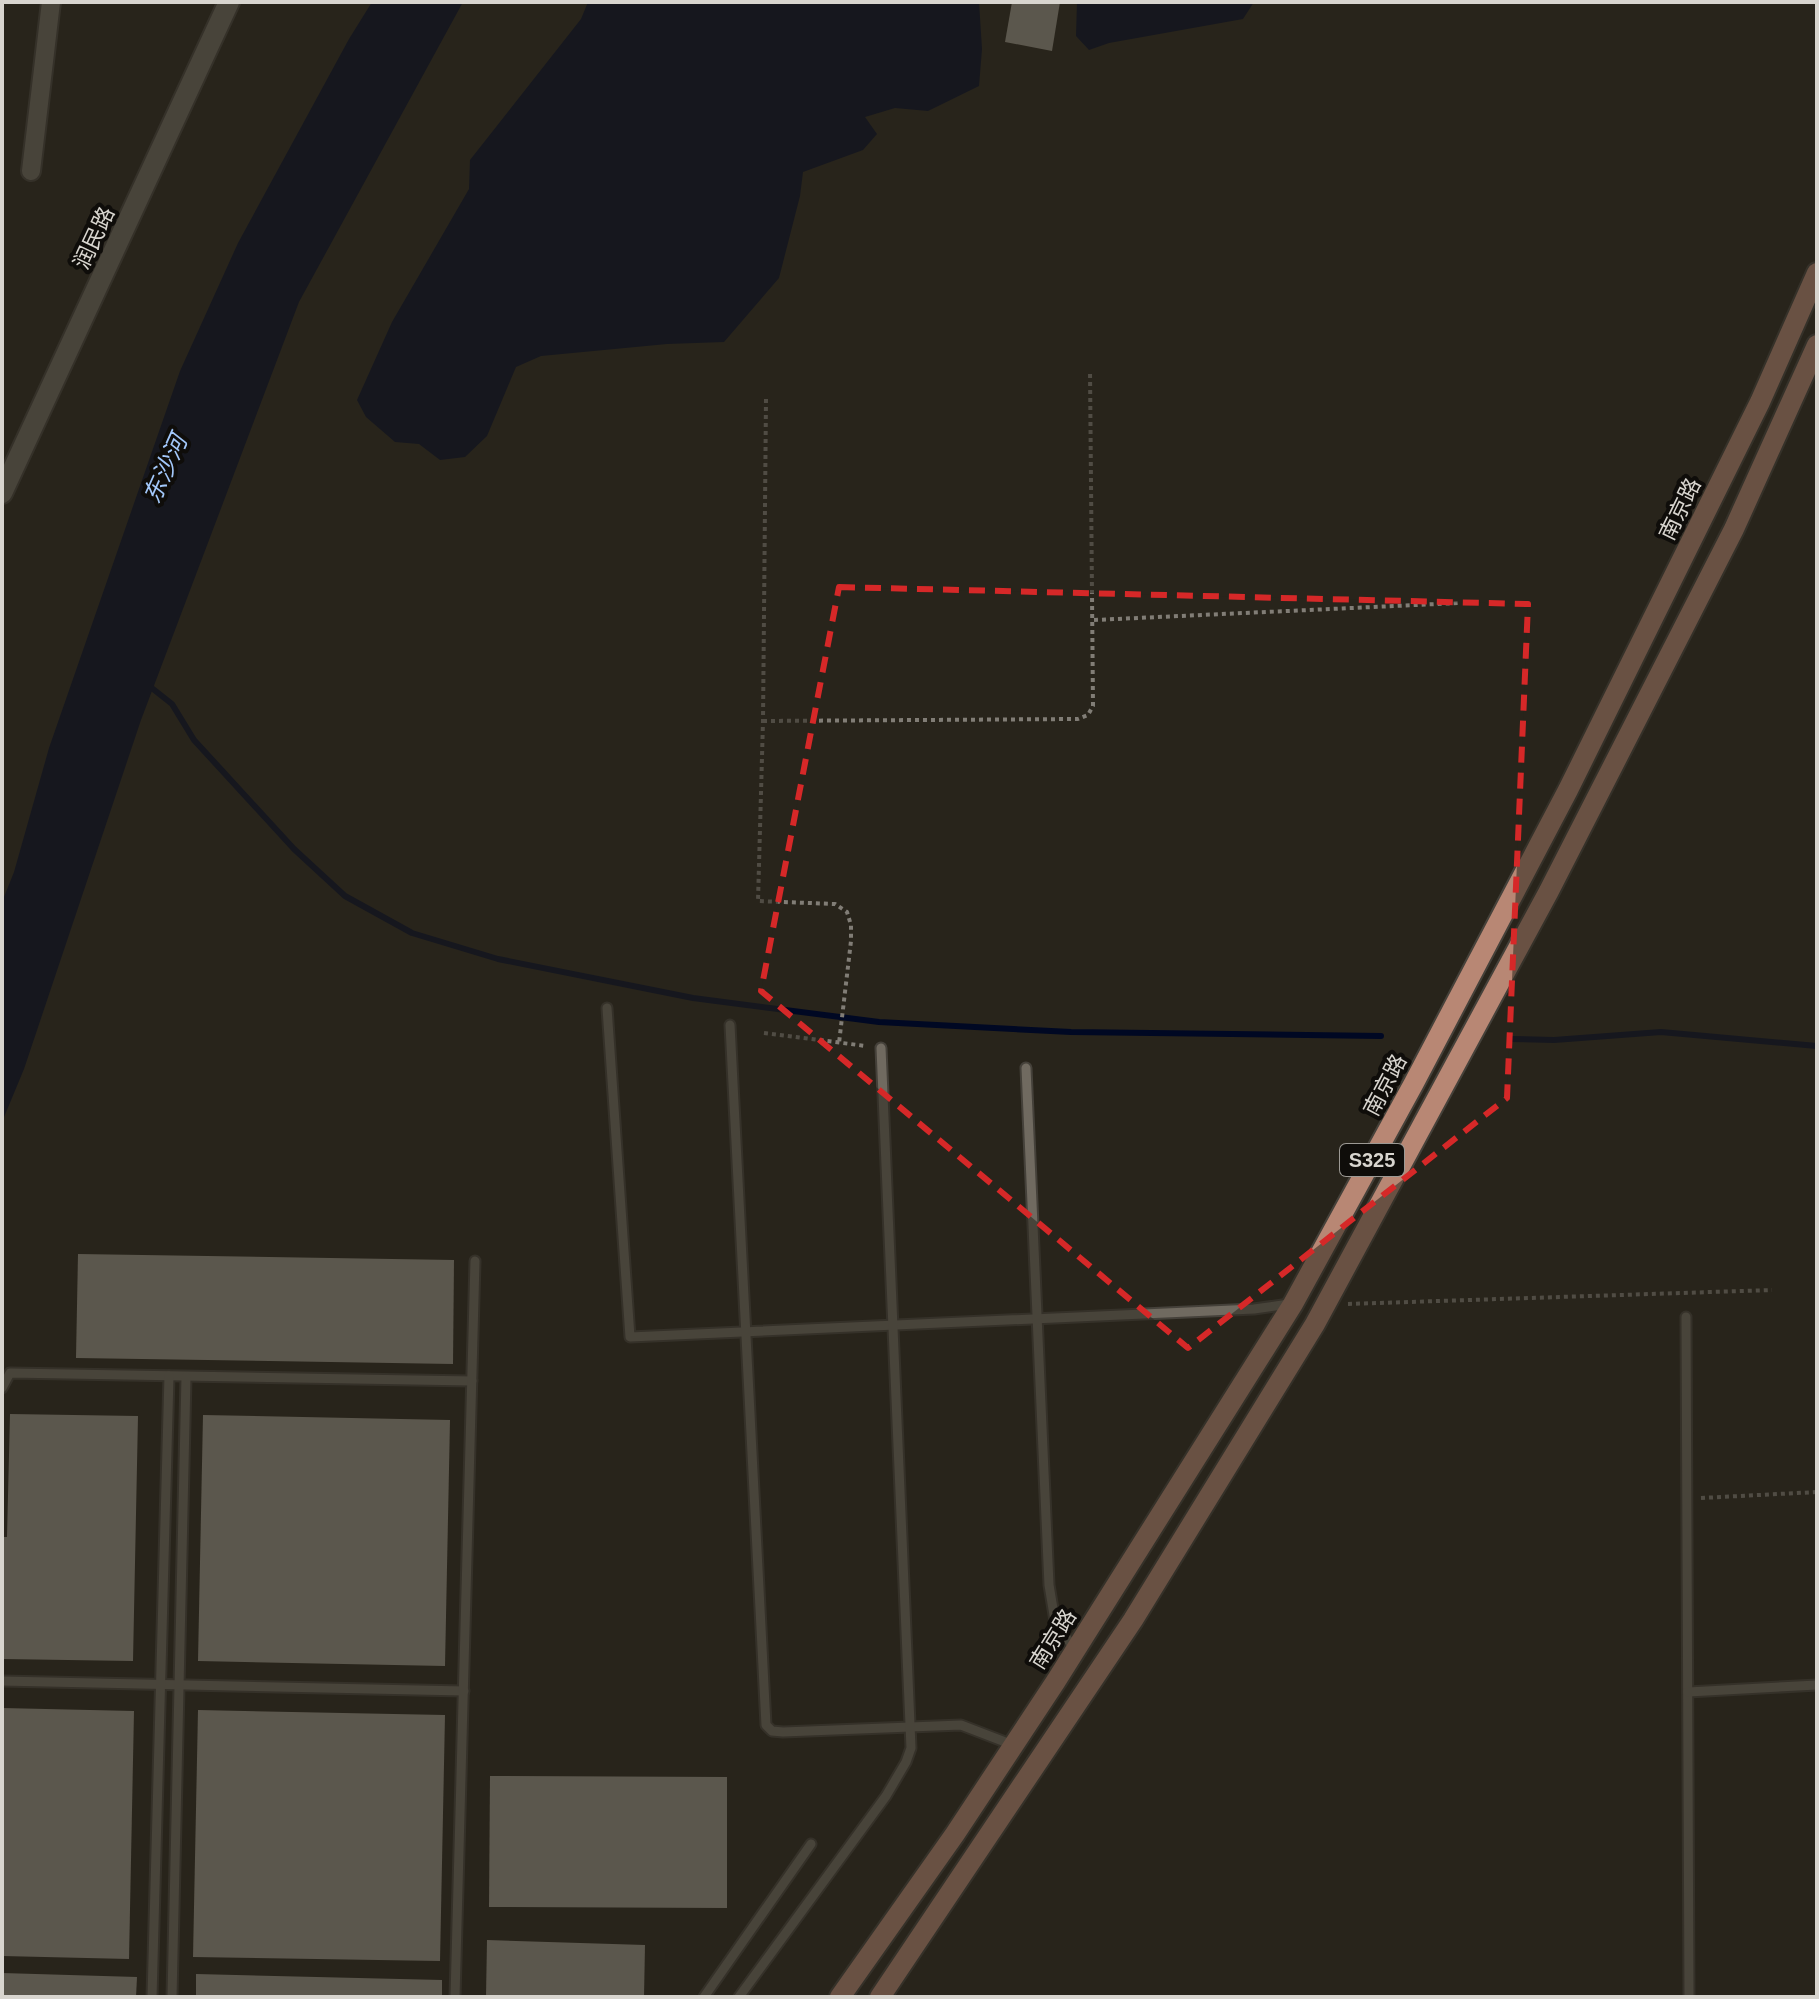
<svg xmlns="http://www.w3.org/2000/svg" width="1819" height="1999" font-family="Helvetica,'Noto Sans SC',sans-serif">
<rect width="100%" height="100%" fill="#28241b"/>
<g fill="#000823">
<polygon points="372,2 463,2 299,302 141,720 24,1069 2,1122 2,902 14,872 49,748 180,371 238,243 349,39"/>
<polygon points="588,2 979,2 982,49 979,86 928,111 895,108 865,117 877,134 863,150 803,172 800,196 779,278 724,342 667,344 541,356 516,367 487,436 465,457 440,460 419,444 395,442 366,417 357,400 392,322 469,189 470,160 581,19"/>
<polygon points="1077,2 1254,2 1243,19 1109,43 1089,50 1076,36"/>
</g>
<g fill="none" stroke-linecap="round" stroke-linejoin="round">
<g stroke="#000823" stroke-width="6">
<polyline points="148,685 172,704 194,740 294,849 345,896 412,933 498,959 693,998 879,1022 1071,1032 1381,1036"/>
<polyline points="1510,1039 1554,1040 1661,1032 1817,1046"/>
</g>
</g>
<g fill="#9a9489">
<polygon points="1012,2 1060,2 1052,51 1005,42"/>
<polygon points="78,1254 454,1260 453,1364 76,1358"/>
<polygon points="10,1414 138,1416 133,1661 2,1659 2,1537 7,1537"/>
<polygon points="203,1415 450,1420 445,1666 198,1661"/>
<polygon points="2,1708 134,1711 129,1959 2,1956"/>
<polygon points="198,1710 445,1715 440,1961 193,1957"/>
<polygon points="490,1776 727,1777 727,1908 489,1907"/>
<polygon points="487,1940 645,1945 644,1997 486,1997"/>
<polygon points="2,1973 137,1977 136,1997 2,1997"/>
<polygon points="196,1974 442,1980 442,1997 196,1997"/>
</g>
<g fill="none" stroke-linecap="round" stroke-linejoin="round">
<g stroke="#45413a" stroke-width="13">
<g id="lane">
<polyline points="607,1008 630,1337 1254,1309 1289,1304"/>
<polyline points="730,1025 766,1725 772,1731 783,1732 961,1725 1013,1745"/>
<polyline points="1026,1068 1049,1585 1055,1621 1075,1650"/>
<polyline points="1686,1317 1689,1997"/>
<polyline points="2,1388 10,1373 472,1381"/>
<polyline points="2,1681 464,1691"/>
<polyline points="1688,1692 1817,1685"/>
<polyline points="152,1997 169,1376"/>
<polyline points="172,1997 186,1377"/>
<polyline points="455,1997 475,1261"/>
<polyline points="704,1997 811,1844"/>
<polyline points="739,1997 886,1796 906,1762 911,1748 881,1048"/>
</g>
</g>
<g stroke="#45413a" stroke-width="22">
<polyline id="street" points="31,171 51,2"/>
</g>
<g stroke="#45413a" stroke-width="24">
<polyline id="secondary" points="2,493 229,2"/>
</g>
<g stroke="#45413a" stroke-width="24">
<g id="primary">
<polyline points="840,1997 955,1834 1056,1681 1293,1304 1414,1083 1568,790 1760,402 1817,273"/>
<polyline points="880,1997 1133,1620 1315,1324 1549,891 1734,529 1817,345"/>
</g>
</g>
<g stroke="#817d76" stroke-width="4" stroke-dasharray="4 4" stroke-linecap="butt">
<polyline points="766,399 763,721 758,901 835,904 847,912 851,925 851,941 839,1043"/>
<polyline points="1094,620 1459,603"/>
<polyline points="763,721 1078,719 1088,715 1093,706 1090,371"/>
<polyline points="764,1033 866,1046"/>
<polyline points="1348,1304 1772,1290"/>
<polyline points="1701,1498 1817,1492"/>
</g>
<use href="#lane" stroke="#706a60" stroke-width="9"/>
<use href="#street" stroke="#706a60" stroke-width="18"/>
<use href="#secondary" stroke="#706a60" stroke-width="20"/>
<use href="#primary" stroke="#b88774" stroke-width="20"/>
</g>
<path d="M0 0H1819V1999H0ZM839 587 1528 604 1507 1098 1188 1348 761 991Z" fill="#28241b" fill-opacity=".55" fill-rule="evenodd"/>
<path fill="none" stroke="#d62828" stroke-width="6" stroke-dasharray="16 10" stroke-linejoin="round" d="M839 587 1528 604 1507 1098 1188 1348 761 991Z"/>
<g text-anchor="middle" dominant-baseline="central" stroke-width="8" stroke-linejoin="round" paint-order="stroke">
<rect fill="#0f0d0a" stroke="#9c9994" stroke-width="2" x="1340" y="1144" width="64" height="32" rx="6"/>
<g font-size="20" font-weight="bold" fill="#d8d5cf">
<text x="1372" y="1160">S325</text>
</g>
<g font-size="22" fill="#d8d5cf" stroke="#0f0d0a">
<text transform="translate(94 238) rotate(-65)">润民路</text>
<text transform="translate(1680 509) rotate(-64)">南京路</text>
<text transform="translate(1385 1085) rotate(-62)">南京路</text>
<text transform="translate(1053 1639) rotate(-58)">南京路</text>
</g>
<g font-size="24" font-style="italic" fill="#a3c8fa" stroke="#0f0d0a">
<text transform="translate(165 469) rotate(-66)">东沙河</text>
</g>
</g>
<rect width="1819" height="1999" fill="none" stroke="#d8d5cf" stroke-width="8"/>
</svg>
